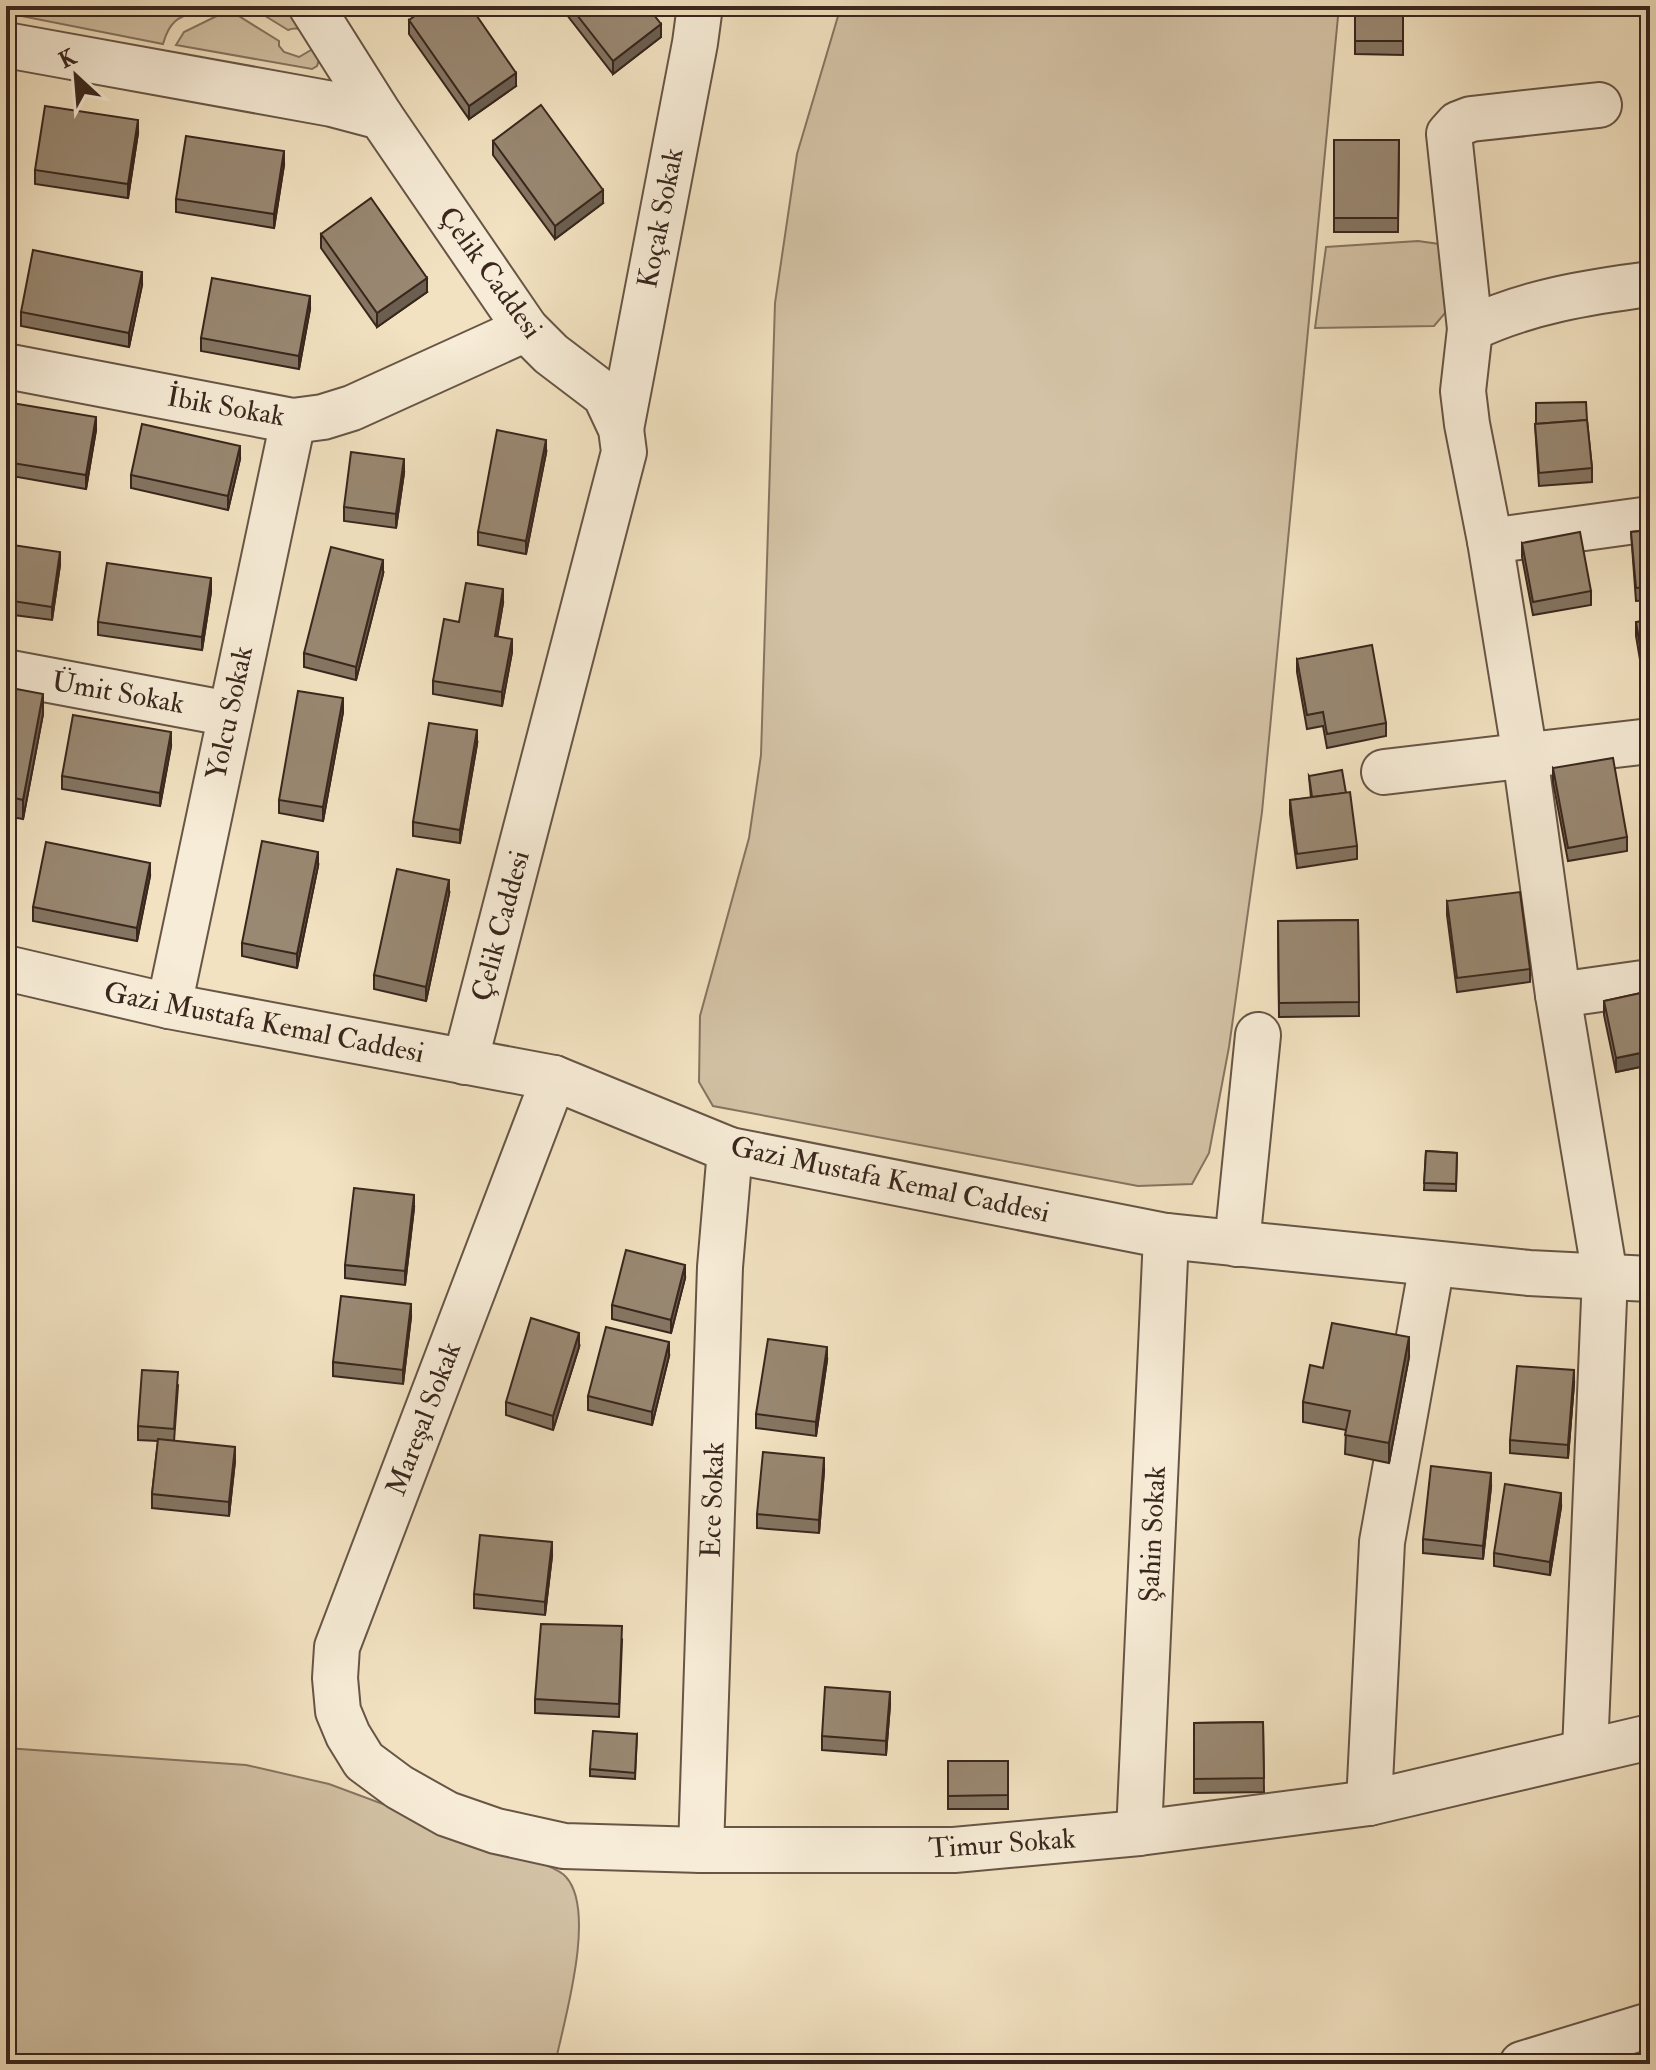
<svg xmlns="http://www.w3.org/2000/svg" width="1656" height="2070" font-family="'IM FELL Double Pica',serif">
<rect width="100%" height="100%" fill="#f2e2c1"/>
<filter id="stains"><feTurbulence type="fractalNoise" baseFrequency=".0025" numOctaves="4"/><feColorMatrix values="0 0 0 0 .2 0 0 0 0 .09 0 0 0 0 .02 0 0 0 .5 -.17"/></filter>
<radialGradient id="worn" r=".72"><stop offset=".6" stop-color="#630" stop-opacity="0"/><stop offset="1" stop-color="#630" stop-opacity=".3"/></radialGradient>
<g fill="#d3c2a5" stroke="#867461" stroke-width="2">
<path d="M6 6H124L153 12 156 6H209C183 17 171 15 163 44L6 13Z"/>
<path d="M249 6H295L322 51 317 66 312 69 176 45 184 32 229 10 279 41V46L284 52 299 57 311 50V40C307 30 298 26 288 30Z"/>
<polygon points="841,6 1339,6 1262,812 1229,1047 1209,1153 1192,1184 1138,1186 713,1106 699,1082 700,1016 749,838 761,755 775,303 797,154"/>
<polygon points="1642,6 1650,6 1650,59 1646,60"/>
<polygon points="1418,241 1439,244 1446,312 1434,326 1315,328 1326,247"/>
<path d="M6 1748 246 1765 329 1784 539 1862C547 1866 561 1870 566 1877 597 1911 564 2021 555 2064H6Z"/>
</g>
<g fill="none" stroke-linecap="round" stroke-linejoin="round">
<g stroke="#675546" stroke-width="48">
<g id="minor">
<polyline points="311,6 381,117"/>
<path d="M1470 329C1526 302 1588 292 1650 284"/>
<polyline points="6,366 293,421 323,417 352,408 526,329"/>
<polyline points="621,429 695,43 700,6"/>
<polyline points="1490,541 1650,519"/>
<polyline points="6,672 230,714"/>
<polyline points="1384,772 1650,741"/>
<polyline points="1558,995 1650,982"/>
<polyline points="169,1006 293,421"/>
<polyline points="554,1078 337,1647 335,1678 338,1711 348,1735 364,1761 399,1787 447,1814 496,1831 564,1846 701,1850 954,1850 1139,1833 1369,1803 1650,1737"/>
<polyline points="1237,1244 1258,1035"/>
<polyline points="1585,1751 1605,1276 1558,995 1525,756 1490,541 1467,424 1463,391 1470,329 1449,134 1458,124 1471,119 1599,105"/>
<polyline points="1369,1803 1382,1542 1432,1264"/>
<polyline points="1139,1833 1166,1236"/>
<polyline points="701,1850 720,1267 730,1150"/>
<polyline points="1522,2064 1650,2025"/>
</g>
</g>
<g stroke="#675546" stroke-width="48">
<g id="tertiary">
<polyline points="6,45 332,104 381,117 526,329 551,354 605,395 621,429 624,452 465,1062"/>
<polyline points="6,968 169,1006 554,1078 730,1150 1166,1236 1529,1273 1650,1279"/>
</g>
</g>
<use href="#minor" stroke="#f7ecd7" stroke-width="44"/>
<use href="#tertiary" stroke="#f7ecd7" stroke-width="44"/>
</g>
<g fill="#847562" stroke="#39261d" stroke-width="2">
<polygon points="560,6 647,6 661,37 613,74"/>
<polygon points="1355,6 1403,6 1403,55 1355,54"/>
<polygon points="409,20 516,86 469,119 409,34"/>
<polygon points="138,133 128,198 35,184 35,170"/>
<polygon points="1334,140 1399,140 1398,232 1334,232"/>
<polygon points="493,141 603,203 555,239 493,155"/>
<polygon points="284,165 274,228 176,212 176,199"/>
<polygon points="321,234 427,292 377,327 321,248"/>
<polygon points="142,285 129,347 21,326 21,312"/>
<polygon points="310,309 299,369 201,351 201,338"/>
<polygon points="6,402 96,430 86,489 6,475"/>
<polygon points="1587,420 1592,468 1592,482 1539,486 1535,424"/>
<polygon points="546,453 526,554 478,545 478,532"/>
<polygon points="240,459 228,510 131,488 131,475"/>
<polygon points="404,473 396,528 344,521 344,507"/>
<polygon points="1650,530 1650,600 1636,601 1631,532"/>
<polygon points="1522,543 1591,591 1591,605 1533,615 1522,557"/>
<polygon points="6,544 60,565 52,620 6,614"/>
<polygon points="383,574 356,680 304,667 304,653"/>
<polygon points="211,592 202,650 98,635 98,622"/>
<polygon points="503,603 497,637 512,652 502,706 433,694 433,681 459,622"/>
<polygon points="1650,620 1650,701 1647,701 1636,636 1636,622"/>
<polygon points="1297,659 1386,723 1386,736 1327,748 1323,726 1307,729 1297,672"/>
<polygon points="6,687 43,714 23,819 6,816"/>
<polygon points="343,712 323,821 279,813 279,800"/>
<polygon points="477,744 460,843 413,836 413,822"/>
<polygon points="171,746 160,806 62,789 62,776"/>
<polygon points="1553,768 1627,837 1627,851 1568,861 1553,782"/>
<polygon points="1309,776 1357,846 1357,859 1297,868 1290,814 1290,800 1311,798"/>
<polygon points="318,866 297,968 242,956 242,943"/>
<polygon points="150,876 137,941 33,921 33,907"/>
<polygon points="449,894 426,1001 374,989 374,975"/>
<polygon points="1447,901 1530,969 1530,982 1457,992 1447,915"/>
<polygon points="1358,920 1359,1016 1279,1017 1278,921"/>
<polygon points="1650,991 1650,1065 1616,1072 1604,1015 1604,1001"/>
<polygon points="1426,1151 1457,1153 1456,1191 1424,1190"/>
<polygon points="414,1208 405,1285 345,1278 345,1265"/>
<polygon points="685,1278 671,1333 612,1319 612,1305"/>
<polygon points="411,1317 403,1384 333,1376 333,1362"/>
<polygon points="579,1347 553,1430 506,1415 506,1402"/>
<polygon points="669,1356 652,1425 588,1410 588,1396"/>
<polygon points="1409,1357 1389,1463 1345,1454 1346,1430 1303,1422 1303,1402 1323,1368"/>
<polygon points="827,1360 816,1436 756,1428 756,1414"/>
<polygon points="1574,1384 1568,1458 1510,1453 1510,1440"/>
<polygon points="178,1386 174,1441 235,1461 229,1516 152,1508 152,1494 158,1441 138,1440 138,1426"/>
<polygon points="824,1471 819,1533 757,1528 757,1514"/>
<polygon points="1491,1487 1483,1559 1423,1553 1423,1539"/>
<polygon points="1561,1507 1550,1575 1494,1566 1494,1553"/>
<polygon points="552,1556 545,1615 474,1608 474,1594"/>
<polygon points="622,1640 619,1717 535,1713 535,1699"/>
<polygon points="890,1705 886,1755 822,1750 822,1736"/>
<polygon points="1263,1722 1264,1792 1194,1793 1194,1723"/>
<polygon points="637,1734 635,1779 590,1776 590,1769"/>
<rect x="948" y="1761" width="60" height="48"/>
</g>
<g fill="#6b5f50" stroke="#39261d" stroke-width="2">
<polygon points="661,24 661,37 613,74 613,61"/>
<polygon points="516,73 516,86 469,119 469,106"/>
<polygon points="138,120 138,133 128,198 128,184"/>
<polygon points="284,151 284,165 274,228 274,214"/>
<polygon points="603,190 603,203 555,239 555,226"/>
<polygon points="142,272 142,285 129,347 129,333"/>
<polygon points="427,278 427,292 377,327 377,313"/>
<polygon points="310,296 310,309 299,369 299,356"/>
<polygon points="96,417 96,430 86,489 86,475"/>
<polygon points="546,440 546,453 526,554 526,541"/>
<polygon points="240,446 240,459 228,510 228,496"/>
<polygon points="404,459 404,473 396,528 396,514"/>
<polygon points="60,552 60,565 52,620 52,607"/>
<polygon points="383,560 383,574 356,680 356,667"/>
<polygon points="211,578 211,592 202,650 202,637"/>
<polygon points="503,589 503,603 495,650 495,636"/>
<polygon points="512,639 512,652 502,706 502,692"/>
<polygon points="43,694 43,714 23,819 23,800"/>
<polygon points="343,698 343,712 323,821 323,807"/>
<polygon points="477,730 477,744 460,843 460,830"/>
<polygon points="171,732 171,746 160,806 160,793"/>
<polygon points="318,852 318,866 297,968 297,954"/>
<polygon points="150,863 150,876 137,941 137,928"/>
<polygon points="449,880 449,894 426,1001 426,987"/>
<polygon points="1650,1051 1650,1065 1616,1072 1616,1058"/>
<polygon points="414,1195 414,1208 405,1285 405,1271"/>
<polygon points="685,1265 685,1278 671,1333 671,1320"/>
<polygon points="411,1304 411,1317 403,1384 403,1370"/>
<polygon points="579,1333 579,1347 553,1430 553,1416"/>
<polygon points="1409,1337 1409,1357 1389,1463 1389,1443"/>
<polygon points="669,1342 669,1356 652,1425 652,1412"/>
<polygon points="827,1347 827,1360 816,1436 816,1422"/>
<polygon points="1574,1370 1574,1384 1568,1458 1568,1445"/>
<polygon points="235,1447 235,1461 229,1516 229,1502"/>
<polygon points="824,1458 824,1471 819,1533 819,1520"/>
<polygon points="1491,1473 1491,1487 1483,1559 1483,1546"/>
<polygon points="1561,1493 1561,1507 1550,1575 1550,1562"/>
<polygon points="552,1542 552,1556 545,1615 545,1602"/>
<polygon points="890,1692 890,1705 886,1755 886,1741"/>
</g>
<g fill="#998872" stroke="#39261d" stroke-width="2">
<polygon points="429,6 470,6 516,73 469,106 409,20"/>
<polygon points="570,6 647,6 661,24 613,61"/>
<rect x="1355" y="6" width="48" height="35"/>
<polygon points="541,105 603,190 555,226 493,141"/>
<polygon points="45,106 138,120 128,184 35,170"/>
<polygon points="186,136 284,151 274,214 176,199"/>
<polygon points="1334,140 1399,140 1398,218 1334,218"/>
<polygon points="371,198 427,278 377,313 321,234"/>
<polygon points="33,250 142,272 129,333 21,312"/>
<polygon points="212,278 310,296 299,356 201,338"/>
<polygon points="6,402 96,417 86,475 6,462"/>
<polygon points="1586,402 1587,420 1536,424 1536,403"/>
<polygon points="1587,420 1592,468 1539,473 1535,424"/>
<polygon points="142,424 240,446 228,496 131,475"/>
<polygon points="497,430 546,440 526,541 478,532"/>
<polygon points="351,452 404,459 396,514 344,507"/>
<polygon points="1650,530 1650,587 1636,588 1631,532"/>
<polygon points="1580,532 1591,591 1533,602 1522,543"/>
<polygon points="6,544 60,552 52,607 6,600"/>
<polygon points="331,547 383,560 356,667 304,653"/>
<polygon points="107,563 211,578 202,637 98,622"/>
<polygon points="466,583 503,589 495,636 512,639 502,692 433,681 444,619 459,622"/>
<polygon points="1650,620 1650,687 1647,688 1636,622"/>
<polygon points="1372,645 1386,723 1327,734 1323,712 1307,715 1297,659"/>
<polygon points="6,687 43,694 23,800 6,796"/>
<polygon points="298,691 343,698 323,807 279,800"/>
<polygon points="73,715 171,732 160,793 62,776"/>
<polygon points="429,723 477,730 460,830 413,822"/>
<polygon points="1613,758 1627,837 1568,848 1553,768"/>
<polygon points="1342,770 1346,793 1312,797 1309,776"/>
<polygon points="1350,792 1357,846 1297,854 1290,800"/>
<polygon points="262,841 318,852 297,954 242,943"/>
<polygon points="46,842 150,863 137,928 33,907"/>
<polygon points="397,869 449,880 426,987 374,975"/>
<polygon points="1520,892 1530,969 1457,978 1447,901"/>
<polygon points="1358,920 1359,1002 1279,1003 1278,921"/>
<polygon points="1650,991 1650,1051 1616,1058 1604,1001"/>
<polygon points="1426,1151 1457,1153 1456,1184 1424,1183"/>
<polygon points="354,1188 414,1195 405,1271 345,1265"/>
<polygon points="626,1250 685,1265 671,1320 612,1305"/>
<polygon points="341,1296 411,1304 403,1370 333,1362"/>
<polygon points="531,1318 579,1333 553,1416 506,1402"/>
<polygon points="1332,1323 1409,1337 1389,1443 1345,1435 1350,1411 1303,1402 1310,1365 1323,1368"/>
<polygon points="606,1327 669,1342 652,1412 588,1396"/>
<polygon points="768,1339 827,1347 816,1422 756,1414"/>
<polygon points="1517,1366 1574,1370 1568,1445 1510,1440"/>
<polygon points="142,1370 178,1372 174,1429 138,1426"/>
<polygon points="158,1439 235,1447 229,1502 152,1494"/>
<polygon points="763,1452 824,1458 819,1520 757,1514"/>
<polygon points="1431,1466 1491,1473 1483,1546 1423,1539"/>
<polygon points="1505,1484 1561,1493 1550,1562 1494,1553"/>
<polygon points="480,1535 552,1542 545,1602 474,1594"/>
<polygon points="541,1624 622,1626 619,1704 535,1699"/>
<polygon points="825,1687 890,1692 886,1741 822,1736"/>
<polygon points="1263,1722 1264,1778 1194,1779 1194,1723"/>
<polygon points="593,1731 637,1734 635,1773 590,1769"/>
<polygon points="948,1761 1008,1761 1008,1795 948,1796"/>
</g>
<g text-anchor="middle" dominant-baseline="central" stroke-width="6" stroke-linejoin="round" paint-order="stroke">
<g font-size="28" fill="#39261d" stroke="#f7ecd7">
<text transform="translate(661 218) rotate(-79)">Koçak Sokak</text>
<text transform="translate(490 273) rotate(54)">Çelik Caddesi</text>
<text transform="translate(226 407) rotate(10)">İbik Sokak</text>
<text transform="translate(118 693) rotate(10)">Ümit Sokak</text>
<text transform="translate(230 713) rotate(-78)">Yolcu Sokak</text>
<text transform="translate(501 926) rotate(-75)">Çelik Caddesi</text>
<text transform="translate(264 1023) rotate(11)">Gazi Mustafa Kemal Caddesi</text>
<text transform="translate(890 1180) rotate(12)">Gazi Mustafa Kemal Caddesi</text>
<text transform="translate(424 1419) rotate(-69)">Mareşal Sokak</text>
<text transform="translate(713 1500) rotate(-88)">Ece Sokak</text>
<text transform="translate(1153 1534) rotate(-87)">Şahin Sokak</text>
<text transform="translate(1002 1844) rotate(-4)">Timur Sokak</text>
</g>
</g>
<rect width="1656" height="2070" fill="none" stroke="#f2e2c1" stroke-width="32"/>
<rect x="8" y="8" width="1640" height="2054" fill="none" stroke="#39261d" stroke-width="4"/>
<rect x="16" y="16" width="1624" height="2038" fill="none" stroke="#39261d" stroke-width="2"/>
<g transform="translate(76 76) rotate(334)" stroke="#f7ecd7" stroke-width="6" paint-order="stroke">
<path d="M0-6L14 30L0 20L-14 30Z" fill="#39261d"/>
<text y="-12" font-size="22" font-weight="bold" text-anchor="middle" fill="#39261d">K</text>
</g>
<rect width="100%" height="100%" filter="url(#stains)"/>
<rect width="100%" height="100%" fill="url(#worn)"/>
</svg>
